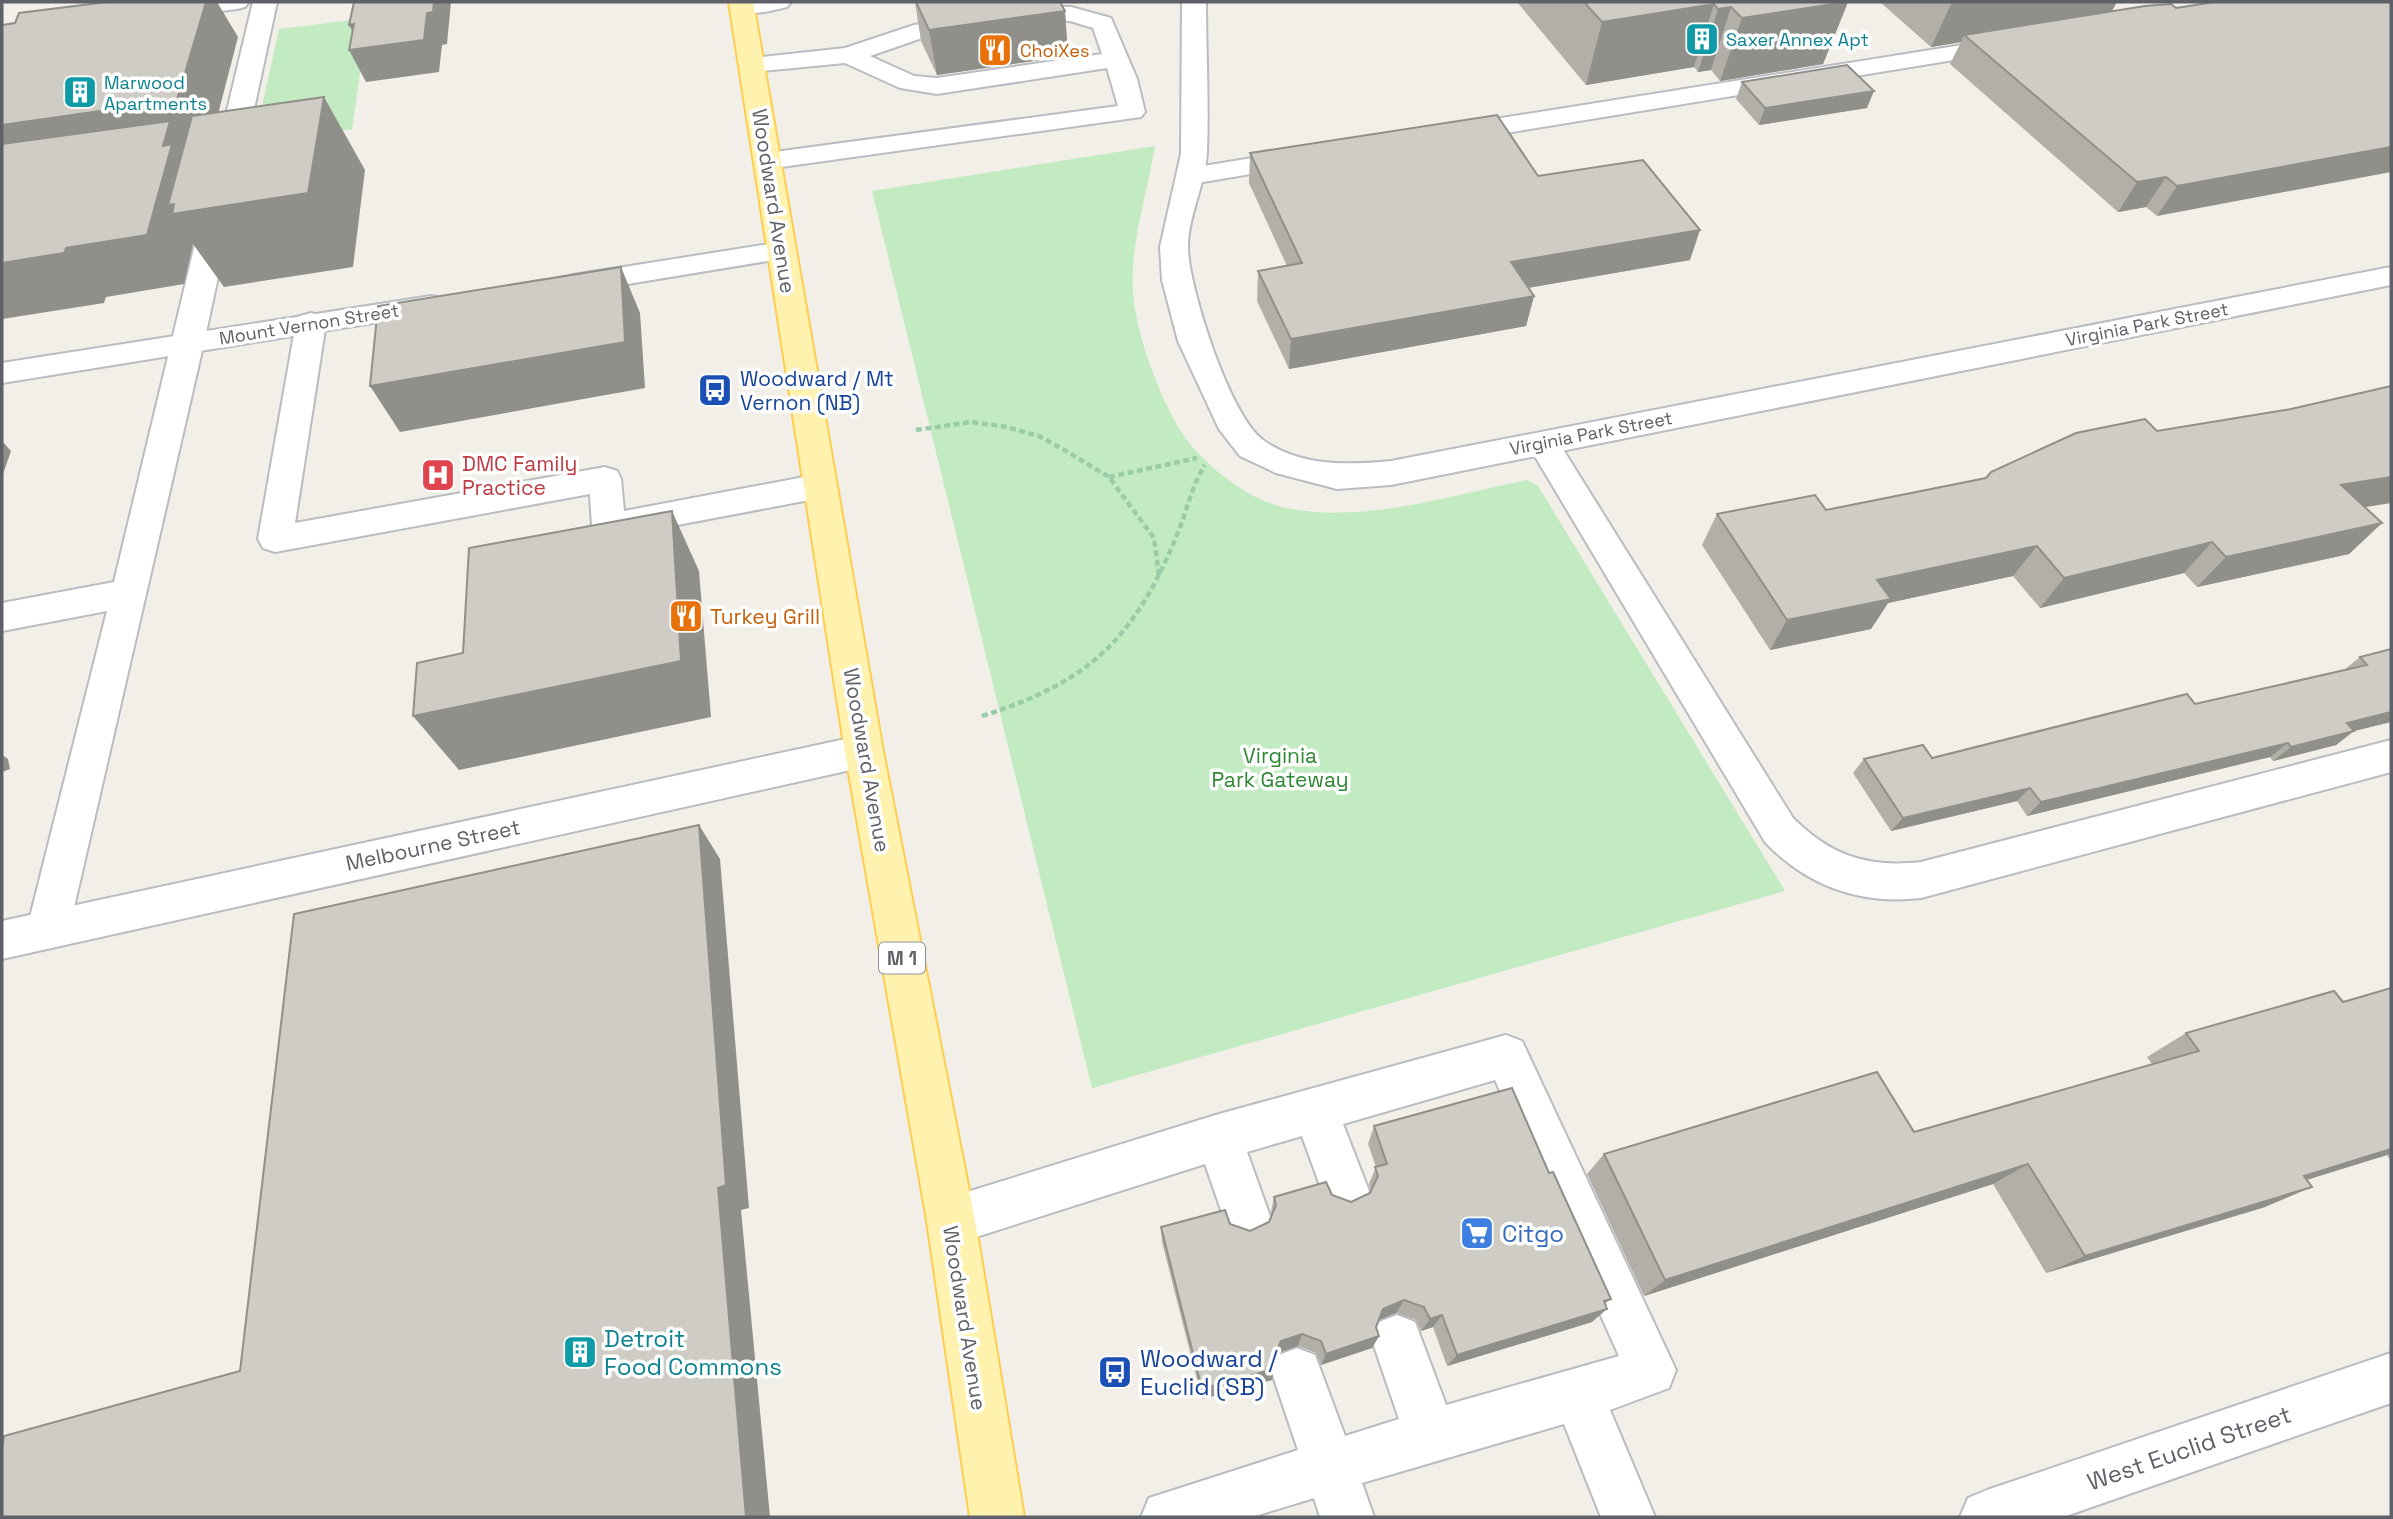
<svg xmlns="http://www.w3.org/2000/svg" width="2393" height="1519" font-family="'Space Grotesk',sans-serif">
<rect width="100%" height="100%" fill="#f1efe7"/>
<g fill="#c2ebc1">
<polygon points="368,18 352,129 254,143 279,29"/>
<path d="M1155 146C1147 195 1130 242 1133 292 1135 333 1161 402 1184 436 1205 466 1250 501 1286 508 1365 524 1450 495 1527 480L1538 486 1785 891 1092 1088 872 191Z"/>
</g>
<g fill="none" stroke-linecap="round" stroke-linejoin="round">
<g stroke="#b9bcc1" stroke-width="4">
<g id="service">
<polygon points="253,2 277,2 204,342 69,929 63,942 48,948 33,942 27,929 107,611 2,631 2,603 114,582"/>
<path d="M1034 6 1071 7 1111 18 1137 79 1145 112 1141 117 767 169 758 167 754 161 758 155 767 153 1118 106 1107 68 937 94 900 88 845 63 752 72 743 70 740 65 743 60 752 58 845 48 914 25ZM1034 20 1070 21 1093 28 1102 54 937 78 914 76 870 56 919 39Z"/>
<polygon points="2006,38 2015,40 2018,45 2015,50 1451,142 1442,140 1438,134 1442,128 1451,126"/>
<polygon points="1301,150 1310,152 1314,158 1310,164 1191,184 1181,182 1178,176 1181,170 1191,168"/>
<polygon points="311,313 322,316 326,323 295,523 605,467 617,471 621,479 624,511 820,474 832,478 837,486 832,494 820,498 609,538 597,535 592,526 590,494 275,552 263,548 258,539 296,323 300,316"/>
<path d="M1543 432 1554 435 1793 818C1831 856 1868 868 1921 862L2391 740V772L1921 898C1860 905 1807 886 1765 842L1527 443 1532 435Z"/>
<polygon points="1506,1035 1522,1041 1676,1370 1669,1388 1610,1410 1655,1517 1601,1517 1564,1424 1362,1483 1374,1517 1320,1517 1314,1498 1252,1517 1141,1517 1149,1498 1298,1450 1272,1373 1279,1355 1297,1348 1315,1355 1345,1436 1399,1419 1372,1340 1379,1322 1397,1315 1415,1322 1446,1405 1619,1356 1495,1080 1343,1124 1369,1191 1362,1208 1345,1215 1328,1208 1302,1136 1247,1152 1271,1219 1264,1236 1247,1243 1230,1236 1205,1164 951,1245 934,1238 927,1221 934,1204 951,1197 1219,1114"/>
</g>
</g>
<g stroke="#b9bcc1" stroke-width="4">
<g id="minor">
<polygon points="183,2 249,2 245,7 237,9 166,18 158,16 154,11 158,6"/>
<path d="M735 2H791L787 7C771 11 750 16 734 12L730 7Z"/>
<path d="M1182 2H1206C1206 51 1209 101 1207 151 1206 184 1187 217 1188 250 1190 291 1230 416 1263 440 1300 467 1348 465 1391 461L2391 267V285L1391 485 1337 489 1276 473 1240 456 1219 429 1178 341 1162 280 1160 247 1181 154Z"/>
<polygon points="782,242 792,245 796,251 792,257 573,293 563,290 558,284 563,278 573,275"/>
<polygon points="431,296 441,298 446,305 441,312 2,383 2,363"/>
<polygon points="864,735 878,740 883,751 878,762 864,767 2,959 2,921"/>
<polygon points="2391,1353 2391,1403 2063,1517 1960,1517 1968,1498 1987,1490"/>
</g>
</g>
<g stroke="#fece53" stroke-width="4">
<polygon id="primary" points="729,2 753,2 883,751 975,1221 1024,1517 970,1517 927,1221 845,751"/>
</g>
<g stroke="#99cda8" stroke-width="4.5" stroke-dasharray="6 3.5" stroke-linecap="butt">
<polyline points="916,430 971,422 1002,426 1039,436 1066,451 1109,477 1154,538 1159,575"/>
<polyline points="1109,477 1197,458"/>
<path d="M982 716C1090 682 1134 639 1177 535 1187 511 1191 487 1205 465"/>
</g>
<use href="#service" fill="#fff" fill-rule="evenodd"/>
<use href="#minor" fill="#fff" fill-rule="evenodd"/>
<use href="#primary" fill="#fff2ae" fill-rule="evenodd"/>
</g>
<g fill="#b2afa9">
<polygon points="915,2 1060,2 1065,11 1068,56 937,75 921,41"/>
<polygon points="1517,2 1848,2 1823,64 1720,81 1711,70 1698,72 1694,67 1586,85"/>
<polygon points="1880,2 2117,2 2111,12 2176,8 2391,2 2157,216 2146,207 2118,212 1950,64 1961,42 1931,47"/>
<polygon points="1742,82 1867,108 1759,125 1736,99"/>
<polygon points="1250,153 1538,176 1690,260 1528,288 1534,296 1526,326 1289,369 1257,301 1258,271 1287,266 1249,183"/>
<polygon points="2157,431 2365,507 2382,523 2349,554 2197,587 2184,573 2040,608 2013,576 1888,603 1871,629 1770,650 1702,545 1717,514 1826,510 1986,478"/>
<polygon points="2391,649 2391,722 2354,731 2336,745 2273,761 2270,757 2027,816 2017,801 1891,831 1853,773 1864,759 1932,758 2195,704 2344,670 2360,657"/>
<polygon points="2391,988 2391,1161 2387,1155 2307,1180 2265,1207 2046,1273 1993,1184 1644,1296 1587,1174 1604,1154 1914,1132 2152,1064 2147,1057 2186,1033 2343,1002"/>
<polygon points="1374,1126 1549,1173 1611,1299 1605,1304 1592,1322 1447,1366 1433,1327 1421,1331 1416,1320 1396,1313 1379,1320 1376,1327 1379,1336 1372,1348 1321,1365 1316,1353 1298,1346 1278,1353 1273,1364 1274,1369 1272,1380 1202,1399 1162,1242 1161,1227 1230,1224 1250,1231 1269,1222 1272,1215 1271,1212 1274,1197 1332,1195 1351,1202 1370,1193 1371,1191 1369,1184 1376,1167 1368,1144"/>
</g>
<g fill="#918f8a">
<polygon points="206,2 217,2 238,37 209,149 324,97 365,170 353,267 224,287 193,244 184,284 106,297 104,303 2,319 2,125"/>
<polygon points="434,2 451,2 447,44 442,45 439,72 366,82 349,50 361,48 349,25 427,13"/>
<polygon points="1848,2 1823,64 1720,81 1742,18"/>
<polygon points="1952,2 2117,2 2107,19 1964,35 1961,42 1931,47"/>
<polygon points="1714,4 1694,67 1586,85 1602,22"/>
<polygon points="1731,7 1711,70 1698,72 1718,9"/>
<polygon points="1065,11 1068,56 937,75 929,30"/>
<polygon points="1874,91 1867,108 1759,125 1765,108"/>
<polygon points="2391,147 2391,172 2157,216 2177,186"/>
<polygon points="2166,177 2146,207 2118,212 2137,182"/>
<polygon points="1700,230 1690,260 1504,292 1511,262"/>
<polygon points="621,267 640,313 645,388 400,432 370,386"/>
<polygon points="1534,296 1526,326 1289,369 1291,339"/>
<polygon points="2,441 11,451 2,477"/>
<polygon points="2391,477 2391,503 2311,516 2341,485"/>
<polygon points="672,511 699,571 711,717 459,770 413,716"/>
<polygon points="2382,523 2349,554 2197,587 2226,557"/>
<polygon points="2212,542 2184,573 2040,608 2064,578"/>
<polygon points="2037,546 2013,576 1888,603 1871,629 1770,650 1787,620 1877,580"/>
<polygon points="2391,712 2391,722 2354,731 2336,745 2273,761 2291,747 2347,723"/>
<polygon points="2288,743 2270,757 2027,816 2041,802"/>
<polygon points="2,755 8,759 10,769 2,772"/>
<polygon points="2030,788 2017,801 1891,831 1903,818"/>
<polygon points="699,825 720,859 749,1208 741,1210 770,1517 746,1517 718,1188"/>
<polygon points="2391,1149 2391,1154 2387,1155 2257,1195 2304,1176"/>
<polygon points="2028,1164 1993,1184 1644,1296 1665,1280"/>
<polygon points="2312,1187 2265,1207 2046,1273 2085,1256"/>
<polygon points="1404,1300 1396,1313 1377,1321 1383,1309"/>
<polygon points="1607,1309 1592,1322 1447,1366 1457,1355"/>
<polygon points="1442,1315 1433,1327 1421,1331 1430,1319"/>
<polygon points="1302,1334 1298,1346 1278,1353 1270,1371 1274,1369 1272,1380 1202,1399 1202,1389 1272,1361 1281,1341"/>
<polygon points="1379,1336 1372,1348 1321,1365 1326,1354"/>
</g>
<g fill="#cfccc5" stroke="#918f8a" stroke-width="2">
<polygon points="107,2 206,2 177,100 2,125 2,25 15,23 19,13"/>
<polygon points="354,2 434,2 433,12 427,13 424,40 349,50 354,24 349,25"/>
<polygon points="916,2 1060,2 1065,11 929,30"/>
<polygon points="1584,2 1847,2 1742,18 1731,7 1718,9 1714,4 1602,22"/>
<polygon points="2215,2 2391,2 2391,147 2177,186 2166,177 2137,182 1964,35 2145,6 2171,4 2176,8"/>
<polygon points="1847,65 1874,91 1765,108 1742,82"/>
<polygon points="324,97 308,193 172,214 174,204 168,205 192,116"/>
<polygon points="1497,115 1538,176 1643,160 1700,230 1511,262 1534,296 1291,339 1258,271 1302,263 1250,153"/>
<polygon points="170,121 163,146 172,144 147,235 66,248 64,253 2,263 2,144"/>
<polygon points="621,267 625,342 370,386 378,306"/>
<polygon points="2391,386 2391,477 2341,485 2382,523 2226,557 2212,542 2064,578 2037,546 1877,580 1891,599 1787,620 1717,514 1815,495 1826,510 1986,478 1991,472 2076,433 2145,419 2157,431 2291,409"/>
<polygon points="672,511 681,661 413,716 417,663 463,653 469,548"/>
<polygon points="2391,649 2391,712 2347,723 2354,731 2291,747 2288,743 2041,802 2030,788 1903,818 1864,759 1923,745 1932,758 2187,694 2195,704 2367,665 2360,657"/>
<polygon points="699,825 726,1185 718,1188 746,1517 2,1517 2,1448 4,1436 240,1371 294,914"/>
<polygon points="2391,988 2391,1149 2304,1176 2312,1187 2085,1256 2028,1164 1665,1280 1604,1154 1877,1072 1914,1132 2199,1051 2186,1033 2334,991 2343,1002"/>
<polygon points="1512,1088 1549,1173 1553,1172 1611,1299 1604,1301 1607,1309 1457,1355 1442,1315 1430,1319 1424,1307 1404,1300 1383,1309 1376,1327 1379,1336 1326,1354 1321,1341 1302,1334 1281,1341 1272,1361 1274,1369 1202,1389 1161,1227 1225,1210 1230,1224 1250,1231 1269,1222 1276,1205 1274,1197 1326,1182 1332,1195 1351,1202 1370,1193 1378,1176 1375,1167 1387,1164 1374,1126"/>
</g>
<defs>
<g id="building-square" transform="scale(1.75)"><rect x="-9" y="-9" width="18" height="18" rx="4" fill="#0f9aa8" stroke="#fff"/><path d="M-4-6H4V6H1V3H-1V6H-4ZM-2.5-4.3h1.7v1.8h-1.7ZM.8-4.3h1.7v1.8H.8ZM-2.5-1h1.7V.8h-1.7ZM.8-1h1.7V.8H.8Z" fill="#fff"/></g>
<g id="restaurant-square" transform="scale(1.75)"><rect x="-9" y="-9" width="18" height="18" rx="4" fill="#e8710a" stroke="#fff"/><path d="M-5-6h1v4h1v-4h1v4h1v-4h1v5L-1.5 .5V6h-2V.5L-5-1ZM5-6V6H3V1.5H1.5Q1.5-4 5-6Z" fill="#fff"/></g>
<g id="bus-square" transform="scale(1.75)"><rect x="-9" y="-9" width="18" height="18" rx="4" fill="#1a4fb4" stroke="#fff"/><path d="M-5-6H5V4H4V6H2V4H-2V6H-4V4H-5ZM-3.5-4V0h7V-4ZM-3.5 1.2v1.5H-2V1.2ZM2 1.2v1.5H3.5V1.2Z" fill="#fff"/></g>
<g id="hospital-square" transform="scale(1.75)"><rect x="-9" y="-9" width="18" height="18" rx="4" fill="#e0444e" stroke="#fff"/><path d="M-5-5h3v3.5h4V-5h3V5h-3V1.5h-4V5h-3Z" fill="#fff"/></g>
<g id="supermarket-square" transform="scale(1.75)"><rect x="-9" y="-9" width="18" height="18" rx="4" fill="#3f7fe0" stroke="#fff"/><path d="M-6-5.5h2.5l.6 2H6L4.5 2H-2.5L-4.4-4H-6ZM-1.5 3.2a1.3 1.3 0 1 0 .1 0ZM3 3.2a1.3 1.3 0 1 0 .1 0Z" fill="#fff"/></g>
</defs>
<g fill-rule="evenodd">
<use href="#building-square" x="1702" y="39"/>
<use href="#restaurant-square" x="995" y="50"/>
<use href="#building-square" x="80" y="92"/>
<use href="#bus-square" x="715" y="390"/>
<use href="#hospital-square" x="438" y="475"/>
<use href="#restaurant-square" x="686" y="616"/>
<use href="#supermarket-square" x="1477" y="1233"/>
<use href="#building-square" x="580" y="1352"/>
<use href="#bus-square" x="1115" y="1372"/>
</g>
<g text-anchor="middle" dominant-baseline="central" stroke-width="7" stroke-linejoin="round" paint-order="stroke">
<g font-size="18" fill="#0d838f" stroke="#fff" text-anchor="start">
<text x="1726" y="39">Saxer Annex Apt</text>
<text x="104" y="82">Marwood<tspan x="104" dy="21">Apartments</tspan></text>
</g>
<g font-size="18" fill="#c56008" stroke="#fff" text-anchor="start">
<text x="1020" y="50">ChoiXes</text>
</g>
<g font-size="18" fill="#5e6268" stroke="#fff">
<text transform="translate(309 324) rotate(-9)">Mount Vernon Street</text>
<text transform="translate(2147 324) rotate(-11)">Virginia Park Street</text>
<text transform="translate(1591 433) rotate(-11)">Virginia Park Street</text>
</g>
<rect fill="#fff" stroke="#8e9195" stroke-width="2" x="879" y="942.5" width="46" height="31" rx="5"/>
<g font-size="19" font-weight="bold" fill="#5e6268">
<text x="902" y="958">M 1</text>
</g>
<g font-size="21" fill="#5e6268" stroke="#fff">
<text transform="translate(774 201) rotate(81)">Woodward Avenue</text>
<text transform="translate(867 760) rotate(80)">Woodward Avenue</text>
<text transform="translate(433 845) rotate(-12)">Melbourne Street</text>
<text transform="translate(965 1318) rotate(81)">Woodward Avenue</text>
</g>
<g font-size="21" fill="#164399" stroke="#fff" text-anchor="start">
<text x="740" y="378">Woodward / Mt<tspan x="740" dy="24">Vernon (NB)</tspan></text>
</g>
<g font-size="21" fill="#be3a42" stroke="#fff" text-anchor="start">
<text x="462" y="463">DMC Family<tspan x="462" dy="24">Practice</tspan></text>
</g>
<g font-size="21" fill="#c56008" stroke="#fff" text-anchor="start">
<text x="710" y="616">Turkey Grill</text>
</g>
<g font-size="21" fill="#2e8731" stroke="#fff">
<text x="1280" y="755">Virginia<tspan x="1280" dy="24">Park Gateway</tspan></text>
</g>
<g font-size="24" fill="#366cbe" stroke="#fff" text-anchor="start">
<text x="1502" y="1233">Citgo</text>
</g>
<g font-size="24" fill="#0d838f" stroke="#fff" text-anchor="start">
<text x="604" y="1338">Detroit<tspan x="604" dy="28">Food Commons</tspan></text>
</g>
<g font-size="24" fill="#164399" stroke="#fff" text-anchor="start">
<text x="1140" y="1358">Woodward /<tspan x="1140" dy="28">Euclid (SB)</tspan></text>
</g>
<g font-size="24" fill="#5e6268" stroke="#fff">
<text transform="translate(2189 1448) rotate(-19)">West Euclid Street</text>
</g>
</g>
<rect width="2393" height="1519" fill="none" stroke="#5e6268" stroke-width="7"/>
</svg>
